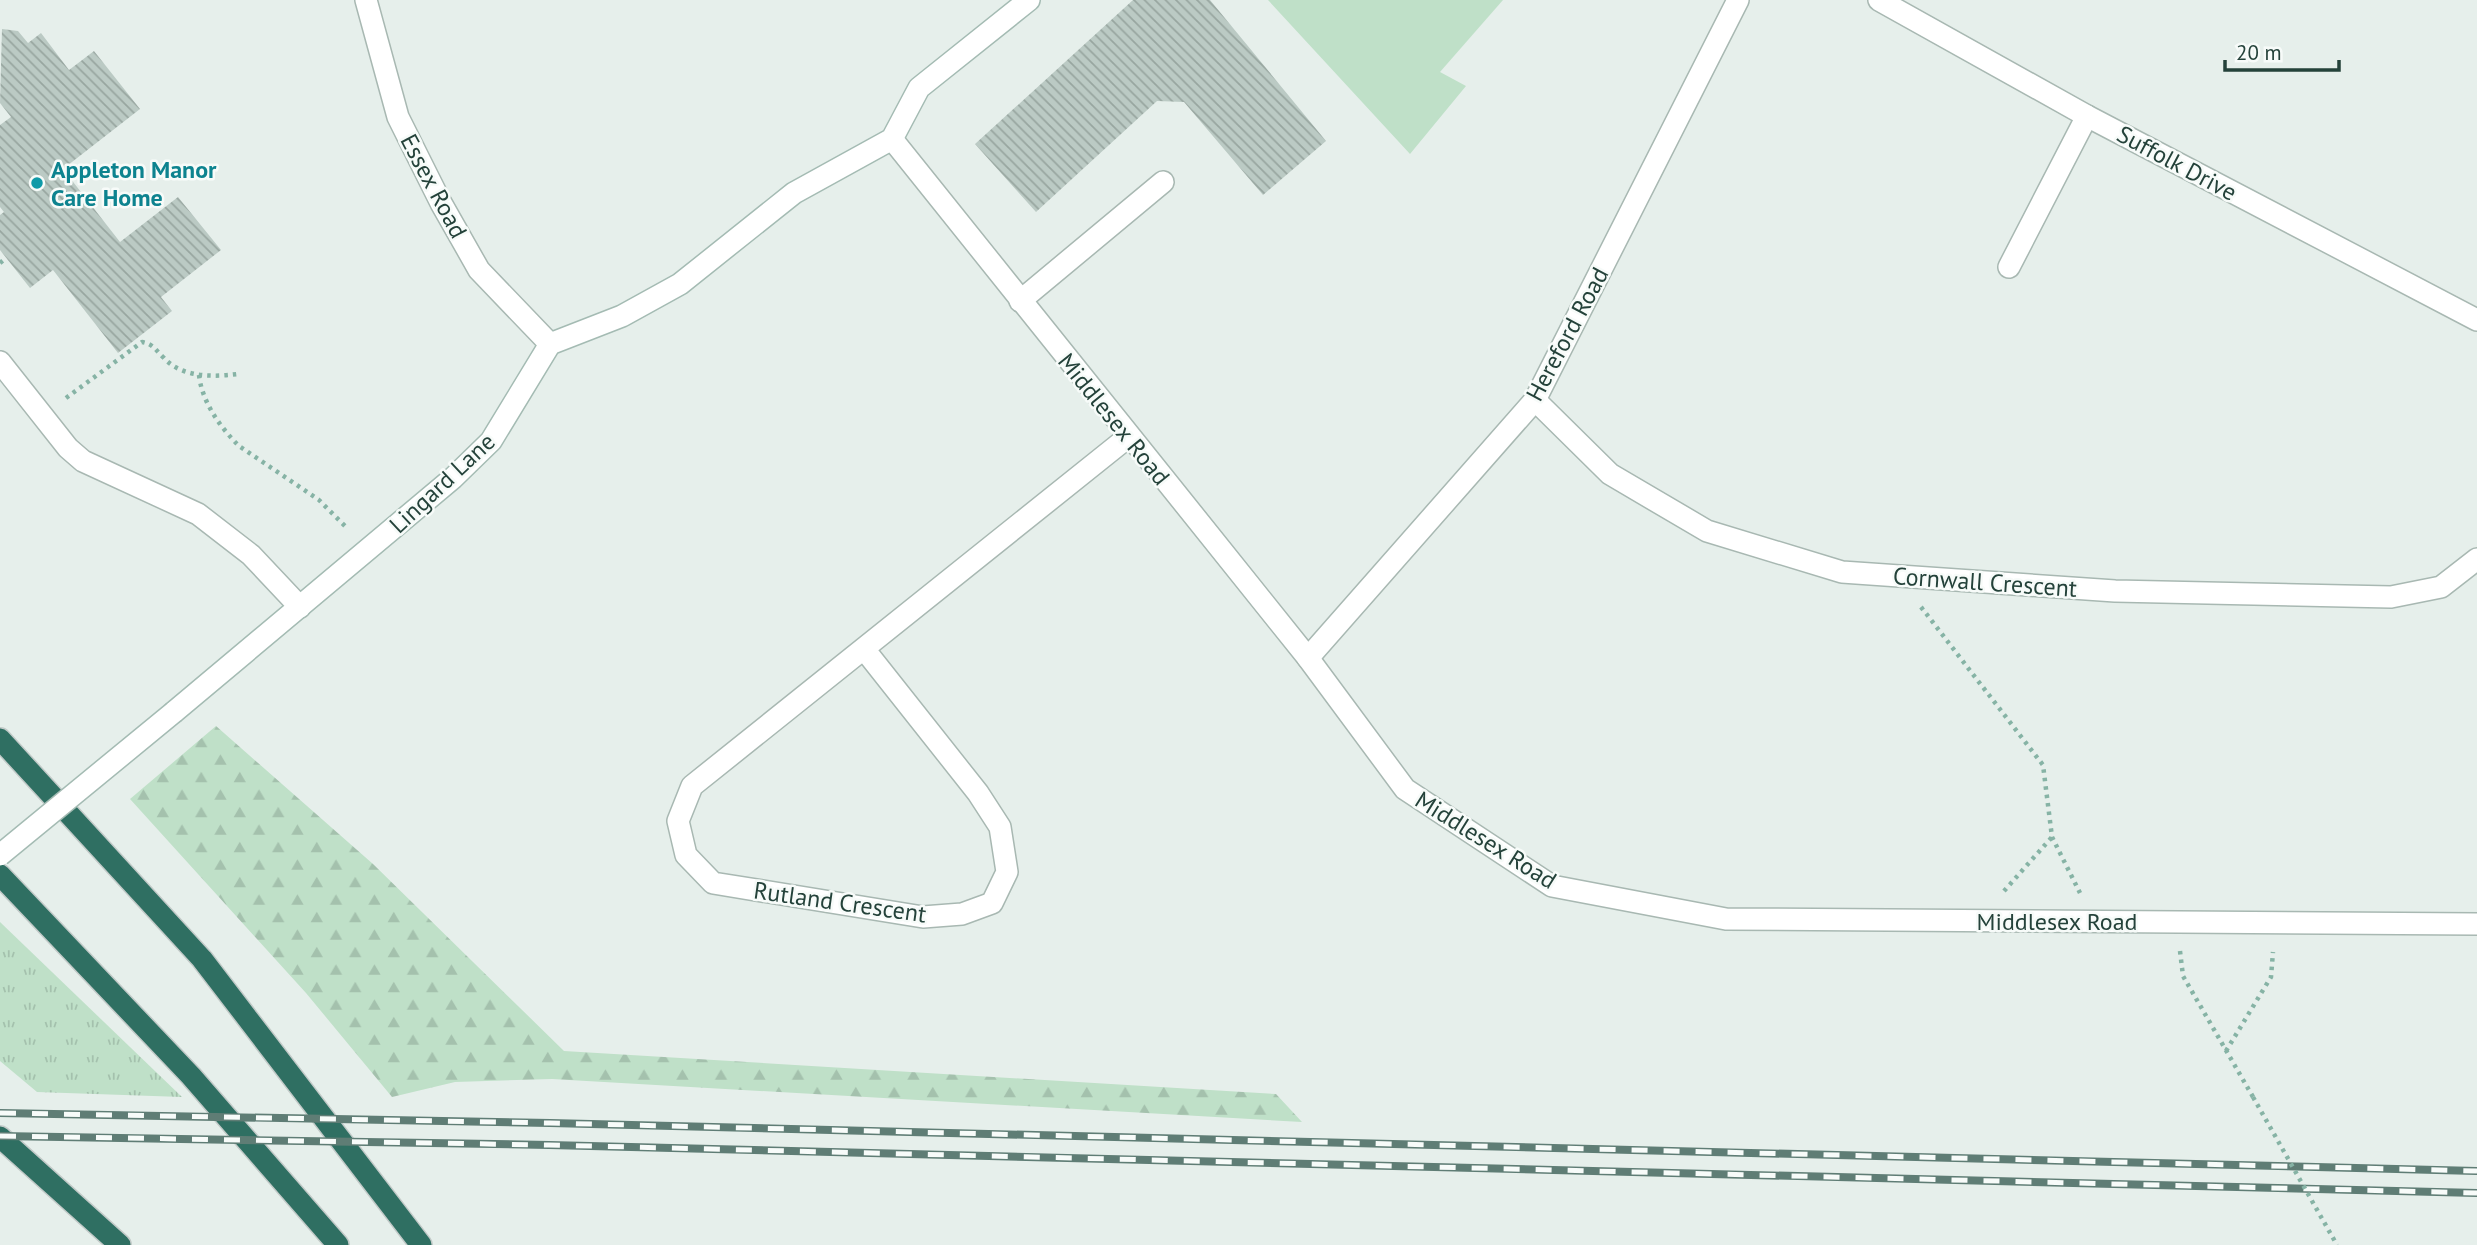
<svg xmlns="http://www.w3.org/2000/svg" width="2477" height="1245" font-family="'PT Sans',sans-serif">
<defs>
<pattern id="grass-tufts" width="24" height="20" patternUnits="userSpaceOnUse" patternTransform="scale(1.75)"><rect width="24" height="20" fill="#bfe0c8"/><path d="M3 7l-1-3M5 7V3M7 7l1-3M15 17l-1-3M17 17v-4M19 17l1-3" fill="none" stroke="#a4c1ad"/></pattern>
<pattern id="forest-firs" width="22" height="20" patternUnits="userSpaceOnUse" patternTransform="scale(1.75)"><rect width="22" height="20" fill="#bfe0c8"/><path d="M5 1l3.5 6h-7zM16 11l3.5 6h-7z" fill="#a4c1ad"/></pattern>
<pattern id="building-back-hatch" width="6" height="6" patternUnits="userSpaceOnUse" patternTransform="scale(1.75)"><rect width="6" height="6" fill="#bbcac4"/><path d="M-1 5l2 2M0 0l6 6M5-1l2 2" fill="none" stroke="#98a6a0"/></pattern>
</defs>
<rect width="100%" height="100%" fill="#e6efeb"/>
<polygon fill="url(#grass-tufts)" points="0,922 182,1097 37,1092 0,1061"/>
<polygon fill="url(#forest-firs)" points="216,726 373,864 564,1051 1276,1094 1302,1122 552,1079 455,1082 392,1097 306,993 130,799"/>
<polygon fill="#bfe0c8" points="1268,0 1503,0 1440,72 1466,86 1410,154"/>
<g fill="url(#building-back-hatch)">
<polygon points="1133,0 1210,0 1326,141 1263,195 1184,102 1157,101 1036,212 975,144"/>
<polygon points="2,29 18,31 28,43 41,33 69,70 94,51 140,109 63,169 120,242 178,197 221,250 161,297 172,311 118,353 53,270 30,288 0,250 0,215 4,212 0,207 0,125 11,117 0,103"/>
</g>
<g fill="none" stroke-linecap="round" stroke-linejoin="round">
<g stroke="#a8b8b2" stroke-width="24">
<g id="lane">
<polyline points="1020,301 1163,182"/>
<polyline points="0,362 68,448 83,461 198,514 251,555 300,607"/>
</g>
</g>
<g stroke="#a8b8b2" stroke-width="24">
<g id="street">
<polyline points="366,0 398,117 441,203 479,270 550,344"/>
<polyline points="1879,0 2087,116 2477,320"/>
<polyline points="892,139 1308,658 1405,789 1552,886 1726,919 2477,924"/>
<polyline points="2009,267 2087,116"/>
<polyline points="1535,400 1610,474 1707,531 1842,572 2115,591 2391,597 2441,587 2477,559"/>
<polyline points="864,649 978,793 1000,827 1007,872 992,903 962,914 923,917 713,883 686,855 678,821 692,786 1128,437"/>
<polyline points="1308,658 1535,400 1738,0"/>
</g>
</g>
<g stroke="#a4bbb3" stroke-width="24">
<polyline id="secondary" points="174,712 453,478 491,441 550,344 622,316 680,284 794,193 892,139 919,88 1029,0"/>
</g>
<g stroke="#c2cac8" stroke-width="24">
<g id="highway">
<polyline points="0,739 202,959 421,1245"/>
<polyline points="0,875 191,1076 338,1245"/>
<polyline points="0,1137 120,1245"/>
</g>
</g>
<g stroke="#86b3a5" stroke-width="4.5" stroke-dasharray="3.5 5" stroke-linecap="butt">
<polyline points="0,263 6,258"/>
<path d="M199 375C202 402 220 427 239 446L319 500 347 528"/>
<path d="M66 398 142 342C154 344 156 351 164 358 182 378 214 377 238 374"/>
<polyline points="1921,607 2043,765 2052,837 2080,893"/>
<polyline points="2004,891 2052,837"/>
<polyline points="2180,951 2183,976 2253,1097"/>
<polyline points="2226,1051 2271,977 2273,952"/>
</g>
<use href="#lane" stroke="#fff" stroke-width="21"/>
<use href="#street" stroke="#fff" stroke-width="21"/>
<use href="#secondary" stroke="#fff" stroke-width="21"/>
<use href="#highway" stroke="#2f6f62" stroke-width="21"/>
<g stroke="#5f7d75" stroke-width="8">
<g id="rail">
<polyline points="0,1113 550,1123 2477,1171"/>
<polyline points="0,1136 549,1145 2477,1193"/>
</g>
</g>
<use href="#rail" stroke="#f7fbf9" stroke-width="5" stroke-dasharray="16" stroke-linecap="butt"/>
<g stroke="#a4bbb3" stroke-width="24" stroke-linecap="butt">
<polyline id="secondary-bridge" points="0,855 174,712"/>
</g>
<polyline stroke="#86b3a5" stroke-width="4.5" stroke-dasharray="3.5 5" stroke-linecap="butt" points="2253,1097 2337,1245"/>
<use href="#secondary-bridge" stroke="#fff" stroke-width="21"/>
</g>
<circle fill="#0f9aa8" stroke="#f7fbf9" stroke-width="2.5" cx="37" cy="183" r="7"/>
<g text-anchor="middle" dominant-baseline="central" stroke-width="5" stroke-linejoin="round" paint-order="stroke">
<g font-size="24" fill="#24423a" stroke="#f7fbf9">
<text transform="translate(2177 163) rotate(28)">Suffolk Drive</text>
<text transform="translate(434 186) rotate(62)">Essex Road</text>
<text transform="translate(1567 334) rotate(-62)">Hereford Road</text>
<text transform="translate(1114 419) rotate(51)">Middlesex Road</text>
<text transform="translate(442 483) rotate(-43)">Lingard Lane</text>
<text transform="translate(1985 582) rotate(4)">Cornwall Crescent</text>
<text transform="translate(1486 840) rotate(32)">Middlesex Road</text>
<text transform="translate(840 902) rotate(8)">Rutland Crescent</text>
<text x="2057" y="921">Middlesex Road</text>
</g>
<g font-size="24" font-weight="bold" fill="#0d838f" stroke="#f7fbf9" text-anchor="start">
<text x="51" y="169">Appleton Manor<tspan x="51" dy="28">Care Home</tspan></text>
</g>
</g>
<path d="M2225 60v10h114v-10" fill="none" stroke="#24423a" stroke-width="3.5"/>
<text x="2236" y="60" font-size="21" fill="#24423a" stroke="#f7fbf9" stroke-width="5" paint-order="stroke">20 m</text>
</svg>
